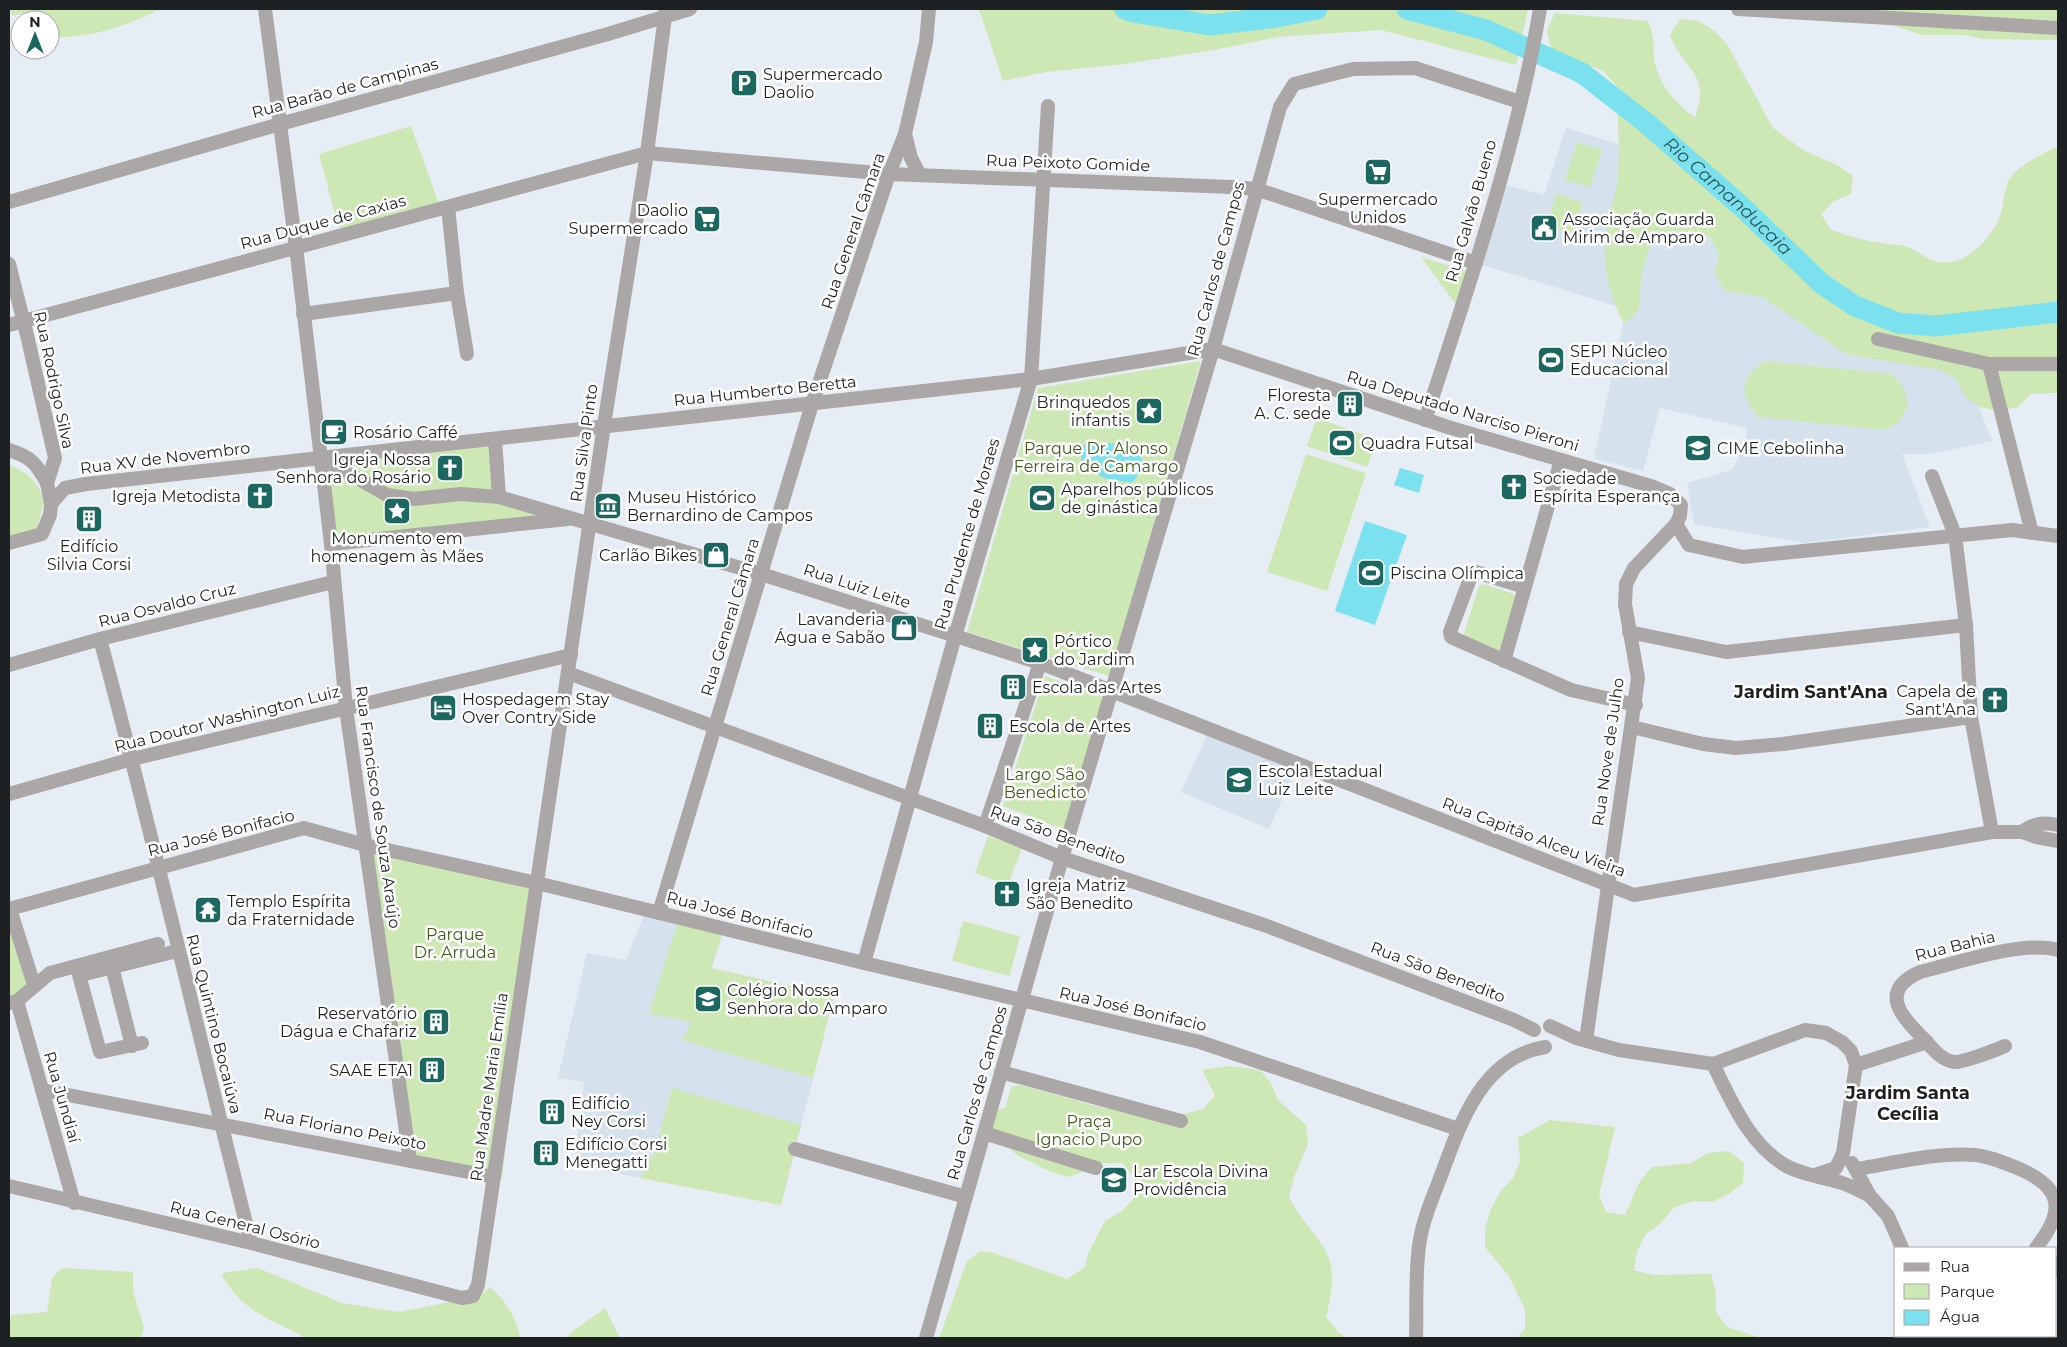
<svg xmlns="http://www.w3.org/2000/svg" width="2067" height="1347" font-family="Montserrat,sans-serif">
<rect width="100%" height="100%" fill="#e6edf4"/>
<g fill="#d5e2ee">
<polygon points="1566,128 1628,147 1720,225 1959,357 1992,441 1930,454 1902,454 1930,527 1804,543 1694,524 1687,483 1732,470 1746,441 1747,428 1660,408 1643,471 1594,459 1626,309 1476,263 1498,183 1544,195"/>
<polygon points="1208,733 1296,768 1269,829 1181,792"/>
<polygon points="646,910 724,929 712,968 834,996 781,1205 574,1165 584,1082 558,1078 587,953 626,960"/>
</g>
<g fill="#cde8b5">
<path d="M10 9H160C128 26 87 39 50 37V20H34L31 11 12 16Z"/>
<polygon points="979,9 1528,9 1516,65 1381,30 1278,37 1214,50 1125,64 1046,72 1003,81"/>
<polygon points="1862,9 2058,9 2058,40 1983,39 1965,35 1922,35 1889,24"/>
<path d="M1555 13 1648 21C1655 38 1653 40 1654 56 1655 80 1676 105 1695 117 1711 72 1684 71 1670 35L1680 19 1699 21 1715 31 1727 44 1773 128 1803 150 1837 165 1853 176 1851 194 1834 201 1821 214 1831 230C1848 236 1867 241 1886 244 1892 245 1899 244 1905 246 1917 250 1927 260 1939 262 1965 266 1987 243 1998 221 2003 210 2003 200 2006 188 2011 167 2037 158 2054 148H2058V393L2031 394 2018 407 1999 411 1980 407 1964 396 1957 379 1940 370 1846 354 1762 297 1725 291 1715 273 1719 255 1711 238C1657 218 1646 241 1640 290 1639 296 1640 305 1638 310 1636 315 1628 320 1625 324 1610 300 1601 261 1606 233 1609 214 1616 195 1618 177 1620 147 1618 114 1616 85L1603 71 1551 49 1547 30Z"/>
<polygon points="411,126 439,204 339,229 319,154"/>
<polygon points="1577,142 1602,150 1590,187 1565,180"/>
<polygon points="1556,194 1583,202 1574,234 1547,226"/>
<polygon points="1421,257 1469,272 1458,307"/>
<polygon points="1201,361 1109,676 967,632 1038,388"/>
<path d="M1766 361 1892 374 1904 389 1908 406 1897 424 1883 430 1758 417C1739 394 1739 377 1766 361Z"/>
<polygon points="1317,418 1377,439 1367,467 1307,446"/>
<polygon points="491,443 496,494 412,495 387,491 343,458"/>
<polygon points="1306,454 1366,473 1327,591 1267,572"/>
<path d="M9 465C25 470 44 485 43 505 42 513 38 519 38 528L9 537Z"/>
<polygon points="327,466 388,498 497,500 559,517 334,541"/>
<polygon points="1483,584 1514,594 1516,598 1502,650 1498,652 1465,638 1464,634 1479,586"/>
<polygon points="1045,676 1103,697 1065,830 1003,806"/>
<polygon points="988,836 1022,848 1008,885 975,873"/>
<polygon points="366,846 536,884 502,1178 411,1159"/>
<polygon points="679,918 724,929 711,968 834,996 813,1078 682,1040 692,1022 649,1014"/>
<polygon points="9,920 32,987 9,1002"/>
<polygon points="963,921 1020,936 1010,976 952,961"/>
<path d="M1227 1066 1260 1070 1271 1083 1278 1100 1306 1125 1308 1144 1294 1177 1289 1197C1319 1251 1344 1246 1326 1317L1338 1332 1348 1338H939L967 1261 979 1252H991L1067 1279 1085 1267 1088 1254 1105 1221 1122 1211 1135 1197V1178L1123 1163H1104L1070 1177 1051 1172 1017 1155 988 1130 991 1111 1005 1108 1011 1087 1020 1085 1103 1108 1126 1106 1184 1114 1203 1109 1215 1095 1202 1070Z"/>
<polygon points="672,1088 801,1125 781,1205 640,1178 647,1163 654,1155"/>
<polygon points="1550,1120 1615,1127 1599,1195 1606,1212 1625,1215 1640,1181 1652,1167 1691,1163 1708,1153 1729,1151 1744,1163 1743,1183 1729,1194 1712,1202 1693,1201 1673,1208 1661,1223 1646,1234 1637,1251 1634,1270 1653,1275 1711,1274 1716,1293 1716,1312 1727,1327 1761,1338 1517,1338 1525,1329 1525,1310 1509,1276 1485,1247 1485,1228 1491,1209 1500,1192 1513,1178 1520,1161 1518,1138"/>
<polygon points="62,1268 133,1272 133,1291 144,1327 141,1338 9,1338 9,1318 12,1315 47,1312 52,1278"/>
<path d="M258 1268 342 1303 399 1312 480 1296 490 1287C504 1298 518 1320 520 1338H304C296 1332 289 1329 280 1325 254 1312 236 1301 222 1275L223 1273Z"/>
<path d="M605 1308 620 1338H567C571 1330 597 1315 605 1308Z"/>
</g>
<g fill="#7ce1ee">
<polygon points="1101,443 1124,444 1138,449 1144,466 1132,483 1104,478 1081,464 1081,445"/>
<polygon points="1400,468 1424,475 1419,493 1394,485"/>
<polygon points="1365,521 1407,535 1375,625 1335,611"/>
</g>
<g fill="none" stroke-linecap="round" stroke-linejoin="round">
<g stroke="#7ce1ee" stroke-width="21">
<polyline points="1125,9 1133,12 1210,25 1277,17 1317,9"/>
<path id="s1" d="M1407 9 1486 30 1582 73 1645 122 1741 206 1822 284 1855 306 1898 323 1936 326 2058 312"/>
</g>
<g stroke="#aba7a6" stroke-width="14">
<polyline points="265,9 296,247 331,544 346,708 410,1160"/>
<polyline points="1738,9 2058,28"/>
<polyline points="920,175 911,158 905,134 926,42 929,9"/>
<polyline points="9,202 280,124 608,34 690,9"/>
<polyline points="9,264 27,335 55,458 47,483 51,504 50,515 42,534 9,543"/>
<polyline points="457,293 467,354"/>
<polyline points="303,314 457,293 448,207"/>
<polyline points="9,325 647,153 889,174 1232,187 1256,189 1476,263"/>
<polyline points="1878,339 1989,364 2058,364"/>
<polyline points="1989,364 2032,533"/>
<path d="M1425 420C1469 285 1516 149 1540 9"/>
<polyline points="495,439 499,497"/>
<path d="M9 450C31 457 36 463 47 483"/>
<polyline points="320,457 387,495 414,499 461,494 499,497 761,574 1040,663 1634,895 1992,832 2022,832 2036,837 2058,841"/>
<polyline points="1932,476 1955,535 1966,625 1971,717 1992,832"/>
<polyline points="51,504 65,488 86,484 1031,379 1213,349 1451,428 1651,486 1670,494 1681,505 1680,516 1676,524 1634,568 1626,584 1625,604 1638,678 1586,1040"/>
<polyline points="1676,524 1689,545 1743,557 2012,530 2058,536"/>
<polyline points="331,544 568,519"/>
<polyline points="1525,587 1476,572 1471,576 1450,632 1451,637 1571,690 1636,705"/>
<polyline points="1629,632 1726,652 1966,625"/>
<path d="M100 639C154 839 200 1042 251 1243"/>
<polyline points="1504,661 1561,460"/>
<polyline points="9,665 100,639 333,582"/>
<polyline points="568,673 985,826 1062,858 1267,926 1514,1020 1534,1030"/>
<polyline points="1632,727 1703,744 1736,748 1783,744 1971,717"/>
<polyline points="9,794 132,759 571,655"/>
<polyline points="985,826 1040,663"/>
<path d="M2022 832C2034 823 2044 822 2058 825"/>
<polyline points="9,909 304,828 365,845 537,883 864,963 1200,1042 1458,1129"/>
<polyline points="10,909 34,985"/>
<polyline points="659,913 812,404 889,174 905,134"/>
<polyline points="864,963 955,636 1031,379 1048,106"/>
<polyline points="112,967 132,1046"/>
<polyline points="79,975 100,1052 142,1043"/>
<polyline points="81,975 177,951"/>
<polyline points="17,1001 74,1203"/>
<polyline points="9,1003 17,1001 50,973 158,944"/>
<polyline points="1550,1026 1576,1038 1619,1050 1713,1064 1805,1030 1826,1033 1842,1042 1851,1051 1856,1065 1843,1153 1836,1168 1815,1175"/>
<path d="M2005 1046C1996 1050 1962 1063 1954 1062 1941 1060 1932 1048 1924 1039 1901 1017 1878 991 1920 972 1958 963 2022 940 2058 950"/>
<path d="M1713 1064C1731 1100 1748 1142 1783 1164 1799 1174 1821 1177 1839 1182 1850 1185 1860 1191 1870 1196"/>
<polyline points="1856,1065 1927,1042"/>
<polyline points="1001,1072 1181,1121"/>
<polyline points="42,1090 494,1177"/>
<polyline points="984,1133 1096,1168"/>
<polyline points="795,1149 966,1197"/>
<polyline points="1852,1163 1870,1196 1888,1216 1902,1248"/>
<path d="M1857 1169C1895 1163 1936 1152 1975 1155 1988 1156 2002 1162 2015 1167 2062 1186 2067 1209 2036 1248"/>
<polyline points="9,1186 251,1243 462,1298 473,1296 478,1285 604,425 647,153 666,9"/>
<polyline points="2056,1262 2058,1271"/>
<polyline points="926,1338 1062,858 1213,349 1280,107 1294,84 1353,69 1415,68 1520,102"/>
<path d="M1416 1338C1417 1308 1415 1276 1419 1246 1422 1221 1433 1197 1442 1173 1461 1121 1483 1057 1545 1047"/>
<polyline points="1908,1338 1908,1336"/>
<polyline points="1968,1338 1969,1336"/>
</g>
</g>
<defs>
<g id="parking-square" transform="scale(1.4375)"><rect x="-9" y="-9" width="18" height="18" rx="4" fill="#1c675f" stroke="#fff"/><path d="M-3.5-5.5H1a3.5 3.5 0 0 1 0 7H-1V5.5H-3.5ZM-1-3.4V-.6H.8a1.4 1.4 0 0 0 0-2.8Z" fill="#fff"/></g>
<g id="supermarket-square" transform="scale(1.4375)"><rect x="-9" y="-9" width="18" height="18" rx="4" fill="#1c675f" stroke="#fff"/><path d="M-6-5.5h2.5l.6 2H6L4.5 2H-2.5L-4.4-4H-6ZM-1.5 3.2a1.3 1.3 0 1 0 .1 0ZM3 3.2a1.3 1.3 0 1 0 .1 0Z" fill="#fff"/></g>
<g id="civic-square" transform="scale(1.4375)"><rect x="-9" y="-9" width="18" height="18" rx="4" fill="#1c675f" stroke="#fff"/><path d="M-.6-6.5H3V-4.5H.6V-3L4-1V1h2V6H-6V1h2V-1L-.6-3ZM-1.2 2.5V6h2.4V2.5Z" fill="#fff"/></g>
<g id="stadium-square" transform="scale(1.4375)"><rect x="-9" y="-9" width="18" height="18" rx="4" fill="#1c675f" stroke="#fff"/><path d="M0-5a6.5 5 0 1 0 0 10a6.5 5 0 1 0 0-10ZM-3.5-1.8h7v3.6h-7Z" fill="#fff"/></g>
<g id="building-square" transform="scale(1.4375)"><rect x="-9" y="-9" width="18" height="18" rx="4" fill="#1c675f" stroke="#fff"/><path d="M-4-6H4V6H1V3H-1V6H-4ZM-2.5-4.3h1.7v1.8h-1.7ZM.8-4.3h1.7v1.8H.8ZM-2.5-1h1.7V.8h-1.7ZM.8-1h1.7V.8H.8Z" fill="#fff"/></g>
<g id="sight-square" transform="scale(1.4375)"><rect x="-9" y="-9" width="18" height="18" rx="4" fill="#1c675f" stroke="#fff"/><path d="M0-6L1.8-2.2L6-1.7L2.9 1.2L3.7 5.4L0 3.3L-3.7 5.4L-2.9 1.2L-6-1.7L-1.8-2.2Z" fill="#fff"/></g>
<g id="cafe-square" transform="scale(1.4375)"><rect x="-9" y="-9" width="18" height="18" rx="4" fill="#1c675f" stroke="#fff"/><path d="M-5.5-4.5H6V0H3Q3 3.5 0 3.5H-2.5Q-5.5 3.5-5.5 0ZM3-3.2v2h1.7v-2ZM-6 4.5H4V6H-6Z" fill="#fff"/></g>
<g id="school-square" transform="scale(1.4375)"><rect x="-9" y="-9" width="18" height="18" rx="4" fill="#1c675f" stroke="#fff"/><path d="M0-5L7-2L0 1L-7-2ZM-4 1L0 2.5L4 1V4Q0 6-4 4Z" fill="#fff"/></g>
<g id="church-square" transform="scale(1.4375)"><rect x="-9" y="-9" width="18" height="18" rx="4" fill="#1c675f" stroke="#fff"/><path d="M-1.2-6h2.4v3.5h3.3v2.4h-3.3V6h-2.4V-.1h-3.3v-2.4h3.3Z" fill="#fff"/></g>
<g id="museum-square" transform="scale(1.4375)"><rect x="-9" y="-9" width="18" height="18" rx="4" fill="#1c675f" stroke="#fff"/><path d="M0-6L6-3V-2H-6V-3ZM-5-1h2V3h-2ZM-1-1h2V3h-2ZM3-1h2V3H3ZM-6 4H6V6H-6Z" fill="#fff"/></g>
<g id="shop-square" transform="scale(1.4375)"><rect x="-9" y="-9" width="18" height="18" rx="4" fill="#1c675f" stroke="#fff"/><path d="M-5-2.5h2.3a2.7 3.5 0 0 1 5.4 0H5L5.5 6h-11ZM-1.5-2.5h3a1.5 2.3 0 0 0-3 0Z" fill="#fff"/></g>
<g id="hotel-square" transform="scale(1.4375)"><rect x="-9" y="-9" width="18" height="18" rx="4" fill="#1c675f" stroke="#fff"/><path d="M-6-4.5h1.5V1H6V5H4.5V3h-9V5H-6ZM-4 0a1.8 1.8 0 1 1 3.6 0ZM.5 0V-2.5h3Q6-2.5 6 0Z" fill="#fff"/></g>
<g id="temple-square" transform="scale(1.4375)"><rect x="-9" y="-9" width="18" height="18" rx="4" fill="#1c675f" stroke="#fff"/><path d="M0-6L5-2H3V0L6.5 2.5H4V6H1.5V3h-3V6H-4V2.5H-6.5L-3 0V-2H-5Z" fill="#fff"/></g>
</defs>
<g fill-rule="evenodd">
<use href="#parking-square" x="744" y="83"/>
<use href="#supermarket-square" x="1378" y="172"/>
<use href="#supermarket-square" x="707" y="219"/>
<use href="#civic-square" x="1544" y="228"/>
<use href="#stadium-square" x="1551" y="360"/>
<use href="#building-square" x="1350" y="404"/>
<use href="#sight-square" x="1149" y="411"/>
<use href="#cafe-square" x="334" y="432"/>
<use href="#stadium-square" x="1342" y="443"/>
<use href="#school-square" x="1698" y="448"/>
<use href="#church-square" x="450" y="468"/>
<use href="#church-square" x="1514" y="487"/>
<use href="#church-square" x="260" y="496"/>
<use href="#stadium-square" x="1042" y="498"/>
<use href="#museum-square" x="608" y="506"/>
<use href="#sight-square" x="397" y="511"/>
<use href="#building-square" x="89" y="519"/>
<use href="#shop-square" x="716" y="555"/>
<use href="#stadium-square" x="1371" y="573"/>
<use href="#shop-square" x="904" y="628"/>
<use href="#sight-square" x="1035" y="650"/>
<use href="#building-square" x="1013" y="687"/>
<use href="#church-square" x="1995" y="700"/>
<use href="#hotel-square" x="443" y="708"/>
<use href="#building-square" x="990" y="726"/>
<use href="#school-square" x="1239" y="780"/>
<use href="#church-square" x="1007" y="894"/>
<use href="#temple-square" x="208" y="910"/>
<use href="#school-square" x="708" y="999"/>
<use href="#building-square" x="436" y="1022"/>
<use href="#building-square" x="432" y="1070"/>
<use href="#building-square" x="552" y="1112"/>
<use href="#building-square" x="546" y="1153"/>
<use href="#school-square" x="1114" y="1180"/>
</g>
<g text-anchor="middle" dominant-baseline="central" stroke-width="5" stroke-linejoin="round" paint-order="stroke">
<g font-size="16" fill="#1e2123" stroke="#fff" text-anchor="start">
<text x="763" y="74">Supermercado<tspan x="763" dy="18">Daolio</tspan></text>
<text x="1378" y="199" text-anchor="middle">Supermercado<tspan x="1378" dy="18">Unidos</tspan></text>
<text x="688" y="210" text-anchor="end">Daolio<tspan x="688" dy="18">Supermercado</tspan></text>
<text x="1563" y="219">Associação Guarda<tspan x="1563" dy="18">Mirim de Amparo</tspan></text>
<text x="1570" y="351">SEPI Núcleo<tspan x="1570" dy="18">Educacional</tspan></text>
<text x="1331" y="395" text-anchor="end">Floresta<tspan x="1331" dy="18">A. C. sede</tspan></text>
<text x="1130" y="402" text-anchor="end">Brinquedos<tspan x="1130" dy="18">infantis</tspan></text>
<text x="353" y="432">Rosário Caffé</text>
<text x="1361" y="443">Quadra Futsal</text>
<text x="1717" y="448">CIME Cebolinha</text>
<text x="431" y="459" text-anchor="end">Igreja Nossa<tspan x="431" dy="18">Senhora do Rosário</tspan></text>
<text x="1533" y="478">Sociedade<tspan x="1533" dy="18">Espírita Esperança</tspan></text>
<text x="1061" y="489">Aparelhos públicos<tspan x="1061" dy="18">de ginástica</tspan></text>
<text x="241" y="496" text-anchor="end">Igreja Metodista</text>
<text x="627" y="497">Museu Histórico<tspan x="627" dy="18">Bernardino de Campos</tspan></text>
<text x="397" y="538" text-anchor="middle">Monumento em<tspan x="397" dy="18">homenagem às Mães</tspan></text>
<text x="89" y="546" text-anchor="middle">Edifício<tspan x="89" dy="18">Silvia Corsi</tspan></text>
<text x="697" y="555" text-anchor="end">Carlão Bikes</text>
<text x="1390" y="573">Piscina Olímpica</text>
<text x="885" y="619" text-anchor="end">Lavanderia<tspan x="885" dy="18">Água e Sabão</tspan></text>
<text x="1054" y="641">Pórtico<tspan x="1054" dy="18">do Jardim</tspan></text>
<text x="1032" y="687">Escola das Artes</text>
<text x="1976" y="691" text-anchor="end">Capela de<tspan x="1976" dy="18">Sant'Ana</tspan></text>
<text x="462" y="699">Hospedagem Stay<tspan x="462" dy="18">Over Contry Side</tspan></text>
<text x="1009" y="726">Escola de Artes</text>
<text x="1258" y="771">Escola Estadual<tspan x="1258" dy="18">Luiz Leite</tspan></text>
<text x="1026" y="885">Igreja Matriz<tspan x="1026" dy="18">São Benedito</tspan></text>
<text x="227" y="901">Templo Espírita<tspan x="227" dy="18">da Fraternidade</tspan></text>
<text x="727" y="990">Colégio Nossa<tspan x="727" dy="18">Senhora do Amparo</tspan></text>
<text x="417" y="1013" text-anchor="end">Reservatório<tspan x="417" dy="18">Dágua e Chafariz</tspan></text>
<text x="413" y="1070" text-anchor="end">SAAE ETA1</text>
<text x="571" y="1103">Edifício<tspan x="571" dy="18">Ney Corsi</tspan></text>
<text x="565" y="1144">Edifício Corsi<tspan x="565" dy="18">Menegatti</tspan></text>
<text x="1133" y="1171">Lar Escola Divina<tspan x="1133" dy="18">Providência</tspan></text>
</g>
<g font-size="16" fill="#1e2123" stroke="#fff">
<text transform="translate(345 88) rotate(-15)">Rua Barão de Campinas</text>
<text transform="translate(1068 163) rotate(2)">Rua Peixoto Gomide</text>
<text transform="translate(1471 211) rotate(-74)">Rua Galvão Bueno</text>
<text transform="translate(323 222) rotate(-15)">Rua Duque de Caxias</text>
<text transform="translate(853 231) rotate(-71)">Rua General Câmara</text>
<text transform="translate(1216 269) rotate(-75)">Rua Carlos de Campos</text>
<text transform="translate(54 380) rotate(78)">Rua Rodrigo Silva</text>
<text transform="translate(765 391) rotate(-6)">Rua Humberto Beretta</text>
<text transform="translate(1463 411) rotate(17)">Rua Deputado Narciso Pieroni</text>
<text transform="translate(584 443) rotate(-82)">Rua Silva Pinto</text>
<text transform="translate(165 458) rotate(-7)">Rua XV de Novembro</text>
<text transform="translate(967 534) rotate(-74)">Rua Prudente de Moraes</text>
<text transform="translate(857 586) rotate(18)">Rua Luiz Leite</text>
<text transform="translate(167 605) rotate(-14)">Rua Osvaldo Cruz</text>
<text transform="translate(730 617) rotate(-73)">Rua General Câmara</text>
<text transform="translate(227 719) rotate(-14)">Rua Doutor Washington Luiz</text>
<text transform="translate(1608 752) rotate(-82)">Rua Nove de Julho</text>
<text transform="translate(378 807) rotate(82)">Rua Francisco de Souza Araújo</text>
<text transform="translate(221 833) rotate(-14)">Rua José Bonifacio</text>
<text transform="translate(1058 835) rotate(20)">Rua São Benedito</text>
<text transform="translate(1534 837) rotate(21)">Rua Capitão Alceu Vieira</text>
<text transform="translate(740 915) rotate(14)">Rua José Bonifacio</text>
<text transform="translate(1955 946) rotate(-14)">Rua Bahia</text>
<text transform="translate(1438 972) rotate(21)">Rua São Benedito</text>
<text transform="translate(1133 1009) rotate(13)">Rua José Bonifacio</text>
<text transform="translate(214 1024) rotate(76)">Rua Quintino Bocaiúva</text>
<text transform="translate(489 1087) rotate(-82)">Rua Madre Maria Emília</text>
<text transform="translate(977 1093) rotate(-74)">Rua Carlos de Campos</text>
<text transform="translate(62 1097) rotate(74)">Rua Jundiaí</text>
<text transform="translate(345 1129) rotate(11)">Rua Floriano Peixoto</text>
<text transform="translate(245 1225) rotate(14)">Rua General Osório</text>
</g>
<g font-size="16" fill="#3e5c18" stroke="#fff">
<text x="1096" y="448">Parque Dr. Alonso<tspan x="1096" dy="18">Ferreira de Camargo</tspan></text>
<text x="1045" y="774">Largo São<tspan x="1045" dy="18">Benedicto</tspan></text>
<text x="455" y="934">Parque<tspan x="455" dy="18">Dr. Arruda</tspan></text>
<text x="1089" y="1121">Praça<tspan x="1089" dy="18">Ignacio Pupo</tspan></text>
</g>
<g font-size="18" font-style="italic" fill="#2b585e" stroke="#fff">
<text stroke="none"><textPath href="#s1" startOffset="378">Rio Camanducaia</textPath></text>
</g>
<g font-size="18" font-weight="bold" fill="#1e2123" stroke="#fff">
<text x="1811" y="692">Jardim Sant'Ana</text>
<text x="1908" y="1093">Jardim Santa<tspan x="1908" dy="21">Cecília</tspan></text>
</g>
</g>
<rect width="2067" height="1347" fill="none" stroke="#1e2123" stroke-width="20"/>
<rect x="1894" y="1247" width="162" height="90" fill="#ffffff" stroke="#a5a6a7"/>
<rect x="1904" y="1263" width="25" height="8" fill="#aba7a6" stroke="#a5a6a7"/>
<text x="1940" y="1272" font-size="15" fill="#1e2123">Rua</text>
<rect x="1904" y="1284" width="25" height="15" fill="#cde8b5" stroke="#a5a6a7"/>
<text x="1940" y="1297" font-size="15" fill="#1e2123">Parque</text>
<rect x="1904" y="1310" width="25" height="15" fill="#7ce1ee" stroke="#a5a6a7"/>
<text x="1940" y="1322" font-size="15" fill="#1e2123">Água</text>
<g transform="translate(35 35)"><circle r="24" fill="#ffffff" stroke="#a5a6a7"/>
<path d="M0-4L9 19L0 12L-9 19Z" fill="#1c675f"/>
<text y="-8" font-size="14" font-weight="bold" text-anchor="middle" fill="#1e2123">N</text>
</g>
</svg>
